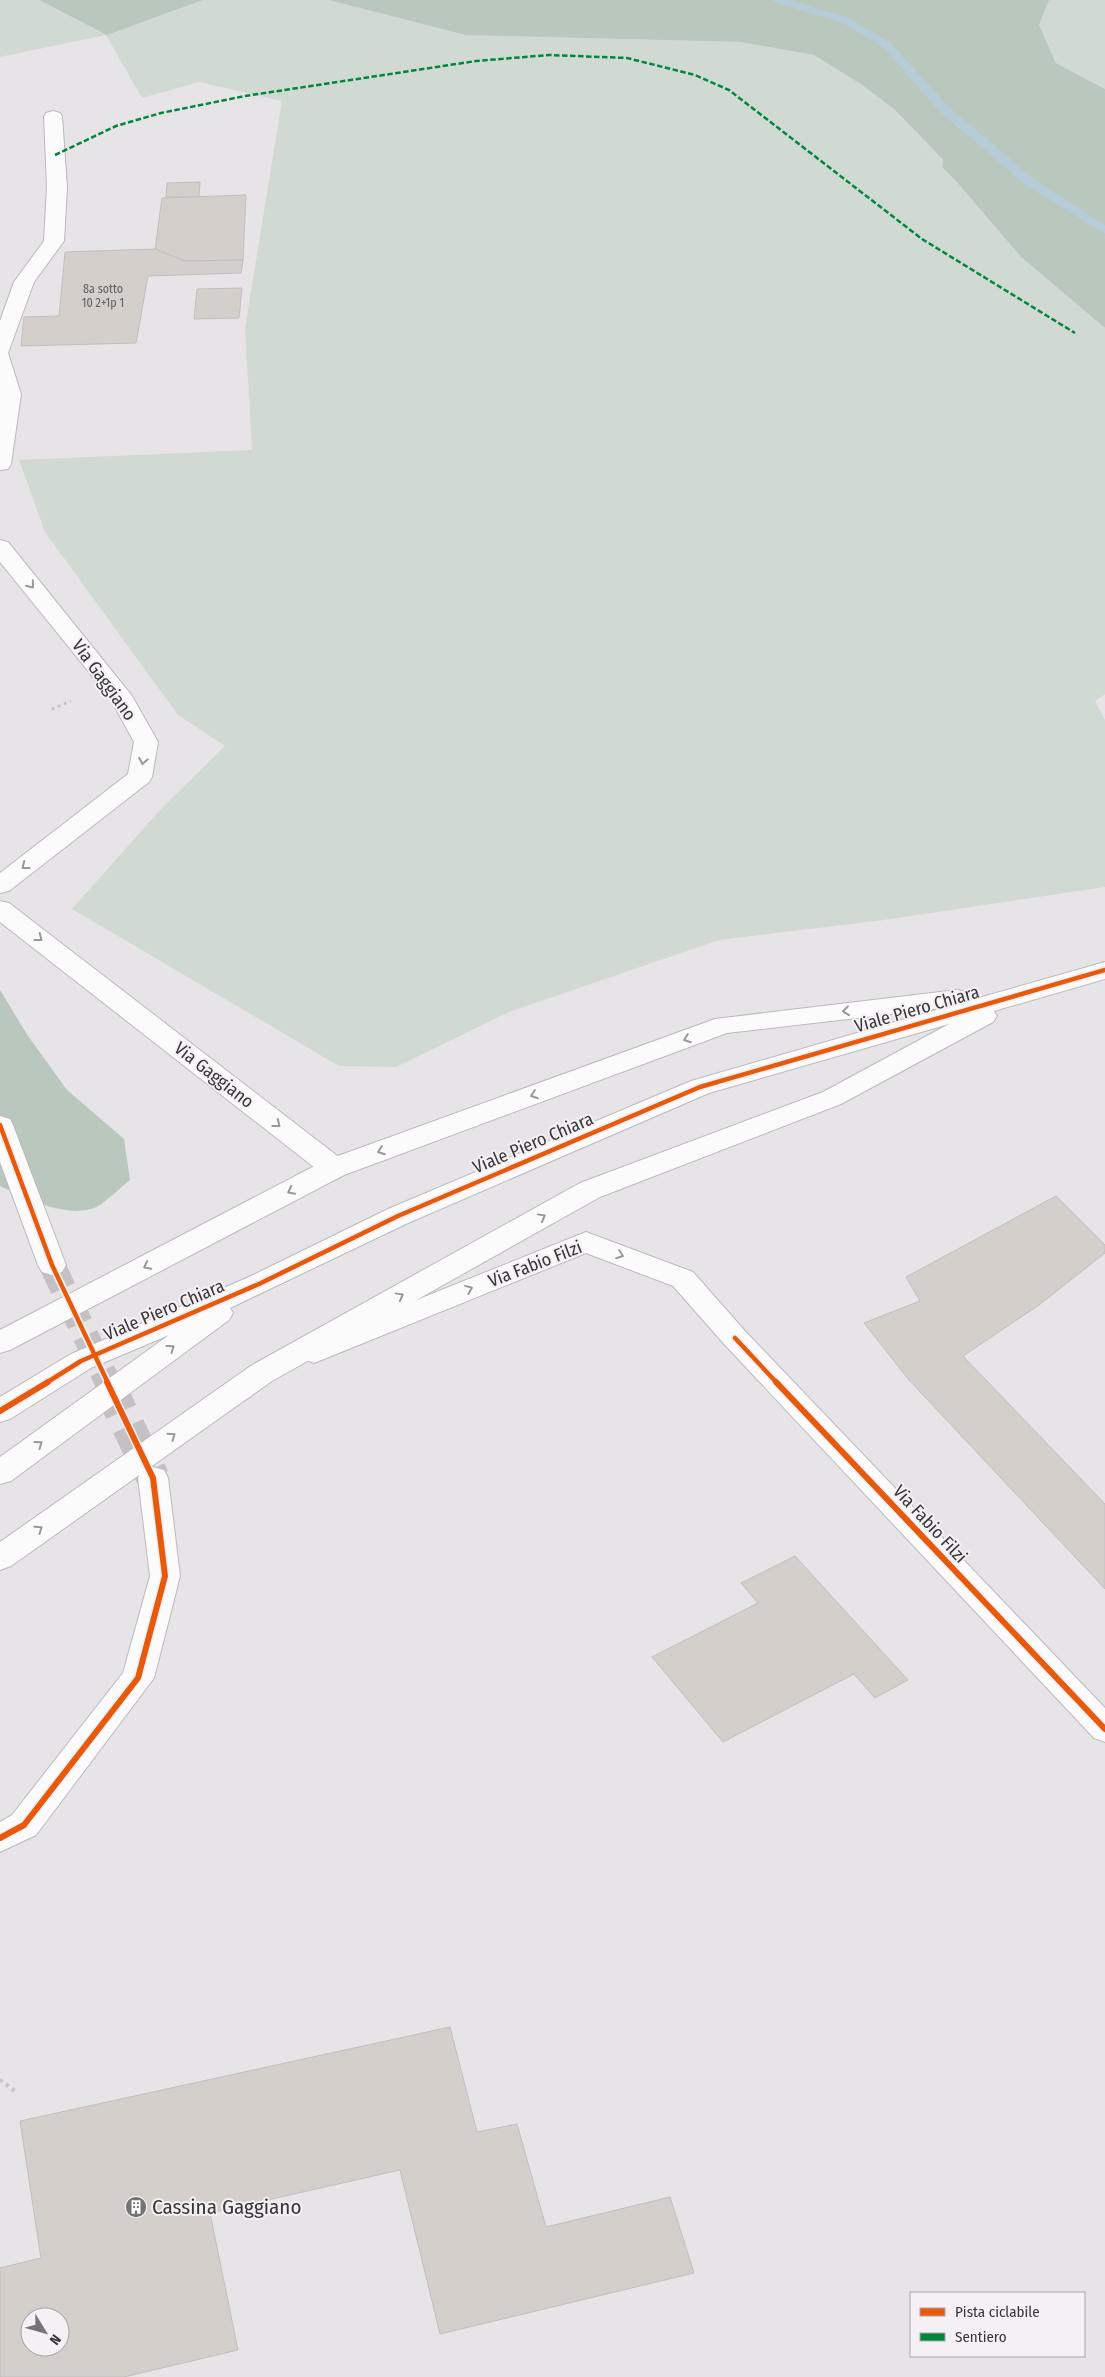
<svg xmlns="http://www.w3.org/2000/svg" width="1105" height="2377" font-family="'Fira Sans Condensed',sans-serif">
<rect width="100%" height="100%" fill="#e6e4e6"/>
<g fill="#d1dad2">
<polygon points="0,0 39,0 107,35 203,0 329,0 465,35 740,42 814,55 862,85 895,110 943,161 942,167 955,180 1021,257 1105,328 1105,694 1095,701 1105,720 1105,887 884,920 719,940 509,1012 396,1067 339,1066 72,909 160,810 225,746 178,715 45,532 19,460 252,450 245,328 282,101 199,82 142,98 106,35 0,57"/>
<polygon points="1049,0 1105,0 1105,89 1056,63 1039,25"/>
</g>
<g fill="#b9c7bc">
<polygon points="39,0 203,0 107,35"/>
<polygon points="329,0 1049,0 1039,25 1056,63 1105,89 1105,328 1021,257 955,180 942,167 943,160 895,110 862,85 814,55 740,42 465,35"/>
<path d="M0 990 28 1036 67 1090 124 1139 130 1180C120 1188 110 1198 100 1205 72 1222 26 1198 0 1186Z"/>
</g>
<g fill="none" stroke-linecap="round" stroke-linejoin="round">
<polygon fill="#b7ccd9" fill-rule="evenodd" points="772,0 790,0 851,19 892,44 949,107 1035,180 1105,225 1105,234 1027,186 941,113 884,48 843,23 774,2"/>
</g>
<g fill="#d4cfcb" stroke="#c0bfbf" fill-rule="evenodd">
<polygon points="200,182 199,197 166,197 167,183"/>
<polygon points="246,195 243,260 185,261 155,249 162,198"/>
<polygon points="155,249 185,261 243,260 241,273 148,276 136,343 21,346 24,317 59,316 65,252"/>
<polygon points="242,288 239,318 194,319 197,289"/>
<polygon points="1056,1196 1105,1245 1105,1253 1039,1305 963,1356 1105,1504 1105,1589 909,1380 864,1323 920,1301 906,1277"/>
<polygon points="795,1556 908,1680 875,1698 854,1674 723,1742 652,1657 758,1603 741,1583"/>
<path d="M450 2027 477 2132 517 2124 546 2227 670 2197 694 2273 440 2334 400 2170 210 2213 238 2350 124 2377H0V2268L41 2258 20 2121ZM30 2317H60V2347H30Z"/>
</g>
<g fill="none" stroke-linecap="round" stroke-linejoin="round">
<polyline stroke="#c3c1c3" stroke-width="26" stroke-dasharray="26 13" stroke-linecap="butt" points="52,1265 108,1383"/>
<polyline stroke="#c3c1c3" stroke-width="33" stroke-dasharray="33 16" stroke-linecap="butt" points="107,1382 153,1478"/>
<g stroke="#bcbabc" stroke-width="2">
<g id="minor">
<polygon points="53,111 60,113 62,117 67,187 64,241 34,282 8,353 21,394 11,464 8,469 0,470 0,321 14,282 44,241 47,187 44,117 46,113"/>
<polygon points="0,540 8,542 132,696 158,742 152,777 149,782 9,891 0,893 0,873 128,774 134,742 110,698 0,562"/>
<polygon points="0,901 9,903 344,1161 348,1168 344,1175 334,1177 324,1175 0,922"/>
<polygon points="0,1116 10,1119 13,1125 66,1265 62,1272 52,1275 42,1272 38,1265 0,1162"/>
<polygon points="586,1232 693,1272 745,1331 1105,1708 1105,1742 1094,1738 725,1345 673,1286 586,1253 324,1359 314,1363 304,1359 300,1352 304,1345"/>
<polygon points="153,1467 164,1470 168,1478 180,1576 154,1678 36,1835 0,1852 0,1822 12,1815 123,1673 150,1576 138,1478 142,1470"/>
</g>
</g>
<g stroke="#bcbabc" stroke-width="2">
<polygon id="tertiary" points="1105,962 1105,979 994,1011 997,1016 993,1022 841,1104 600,1197 272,1381 11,1566 0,1570 0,1542 252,1365 580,1183 823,1092 949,1024 709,1093 408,1223 230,1308 233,1313 229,1320 11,1481 0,1484 0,1457 169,1335 91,1368 10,1419 0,1422 0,1397 71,1354 249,1277 388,1209 691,1081 943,1008 727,1033 344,1175 10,1350 0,1353 0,1330 324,1161 715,1019 957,990 966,992 970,998 968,1001"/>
</g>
<polyline stroke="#c4c3c4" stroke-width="3" stroke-dasharray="2.5 4" stroke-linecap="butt" points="52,709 71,701"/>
<polyline stroke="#c4c3c4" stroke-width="4" stroke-dasharray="3 4.5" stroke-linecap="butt" points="0,2080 15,2091"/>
<use href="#minor" fill="#fbfbfb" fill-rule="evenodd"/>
<use href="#tertiary" fill="#fbfbfb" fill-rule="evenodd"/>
<polyline stroke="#00873e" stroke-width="2.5" stroke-dasharray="5.5 2.5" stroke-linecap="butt" points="55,155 116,126 161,113 245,96 476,61 549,55 627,58 695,75 729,90 922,239 1075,333"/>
<g stroke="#f4f0f4" stroke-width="8">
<g id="cycleway-far1">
<polyline points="0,1125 52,1265 108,1383"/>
<polyline points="735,1338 777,1383"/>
<polyline points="46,1383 81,1361 259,1284 398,1216 700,1087 1105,970"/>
</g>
</g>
<g stroke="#f4f0f4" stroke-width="9">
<g id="cycleway">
<polyline points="776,1382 1105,1729"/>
<polyline points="0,1411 48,1382"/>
<polyline points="0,1838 24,1825 138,1678 165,1576 153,1478 107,1382"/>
</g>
</g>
<use href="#cycleway-far1" stroke="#e8590c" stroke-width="4.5"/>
<use href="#cycleway" stroke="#e8590c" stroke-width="6"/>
</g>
<defs><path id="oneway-chevron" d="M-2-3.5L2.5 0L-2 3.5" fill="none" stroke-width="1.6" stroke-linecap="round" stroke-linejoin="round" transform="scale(1.25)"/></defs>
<g stroke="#9a999a">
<use href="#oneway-chevron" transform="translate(31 585) rotate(51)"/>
<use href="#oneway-chevron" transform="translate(143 761) rotate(99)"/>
<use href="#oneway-chevron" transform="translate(25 866) rotate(142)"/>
<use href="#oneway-chevron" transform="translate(39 938) rotate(38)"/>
<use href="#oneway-chevron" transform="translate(846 1011) rotate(173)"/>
<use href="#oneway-chevron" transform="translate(687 1039) rotate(160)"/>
<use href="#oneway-chevron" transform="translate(534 1095) rotate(160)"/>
<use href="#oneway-chevron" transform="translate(277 1124) rotate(38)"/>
<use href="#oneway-chevron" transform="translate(381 1151) rotate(160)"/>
<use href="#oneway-chevron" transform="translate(291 1191) rotate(152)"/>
<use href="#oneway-chevron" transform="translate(542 1217) rotate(-29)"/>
<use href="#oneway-chevron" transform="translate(620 1255) rotate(20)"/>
<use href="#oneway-chevron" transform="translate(147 1266) rotate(152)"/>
<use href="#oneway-chevron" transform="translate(469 1289) rotate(-22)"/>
<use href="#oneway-chevron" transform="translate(400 1296) rotate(-29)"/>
<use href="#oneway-chevron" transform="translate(171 1348) rotate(-36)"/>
<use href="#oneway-chevron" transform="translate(172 1436) rotate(-35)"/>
<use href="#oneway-chevron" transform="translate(39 1444) rotate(-36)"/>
<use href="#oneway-chevron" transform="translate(39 1529) rotate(-35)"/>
</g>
<defs>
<g id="building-disc" transform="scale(1.125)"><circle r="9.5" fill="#757475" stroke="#f4f0f4"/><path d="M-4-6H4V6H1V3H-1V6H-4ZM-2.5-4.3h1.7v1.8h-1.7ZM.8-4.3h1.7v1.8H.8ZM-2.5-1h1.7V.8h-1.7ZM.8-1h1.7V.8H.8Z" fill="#fff"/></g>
</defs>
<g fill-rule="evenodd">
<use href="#building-disc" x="136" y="2207"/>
</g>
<g text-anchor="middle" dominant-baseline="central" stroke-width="4" stroke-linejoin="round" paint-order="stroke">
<g font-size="12" fill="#5f5d5d">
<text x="103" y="289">8a sotto<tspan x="103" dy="14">10 2+1p 1</tspan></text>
</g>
<g font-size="18" fill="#383738" stroke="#f4f0f4">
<text transform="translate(104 680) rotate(54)">Via Gaggiano</text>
<text transform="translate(917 1009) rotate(-16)">Viale Piero Chiara</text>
<text transform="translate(214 1075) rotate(38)">Via Gaggiano</text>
<text transform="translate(533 1143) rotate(-23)">Viale Piero Chiara</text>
<text transform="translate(535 1264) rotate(-21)">Via Fabio Filzi</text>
<text transform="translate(164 1310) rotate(-23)">Viale Piero Chiara</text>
<text transform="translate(930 1524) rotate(47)">Via Fabio Filzi</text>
</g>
<g font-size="21" fill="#383738" stroke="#f4f0f4" text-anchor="start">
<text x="152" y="2207">Cassina Gaggiano</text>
</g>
</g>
<rect x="910" y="2292" width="175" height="65" fill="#f4f0f4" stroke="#a9a6a9"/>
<rect x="920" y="2308" width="25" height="8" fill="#e8590c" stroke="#a9a6a9"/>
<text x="955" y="2317" font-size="15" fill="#383738">Pista ciclabile</text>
<rect x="920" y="2333" width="25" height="8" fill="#00873e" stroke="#a9a6a9"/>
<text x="955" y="2342" font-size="15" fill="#383738">Sentiero</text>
<g transform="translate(45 2332) rotate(127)"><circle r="24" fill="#f4f0f4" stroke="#a9a6a9"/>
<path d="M0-4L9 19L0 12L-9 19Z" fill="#757475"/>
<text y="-8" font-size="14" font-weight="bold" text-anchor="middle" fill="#383738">N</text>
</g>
</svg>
